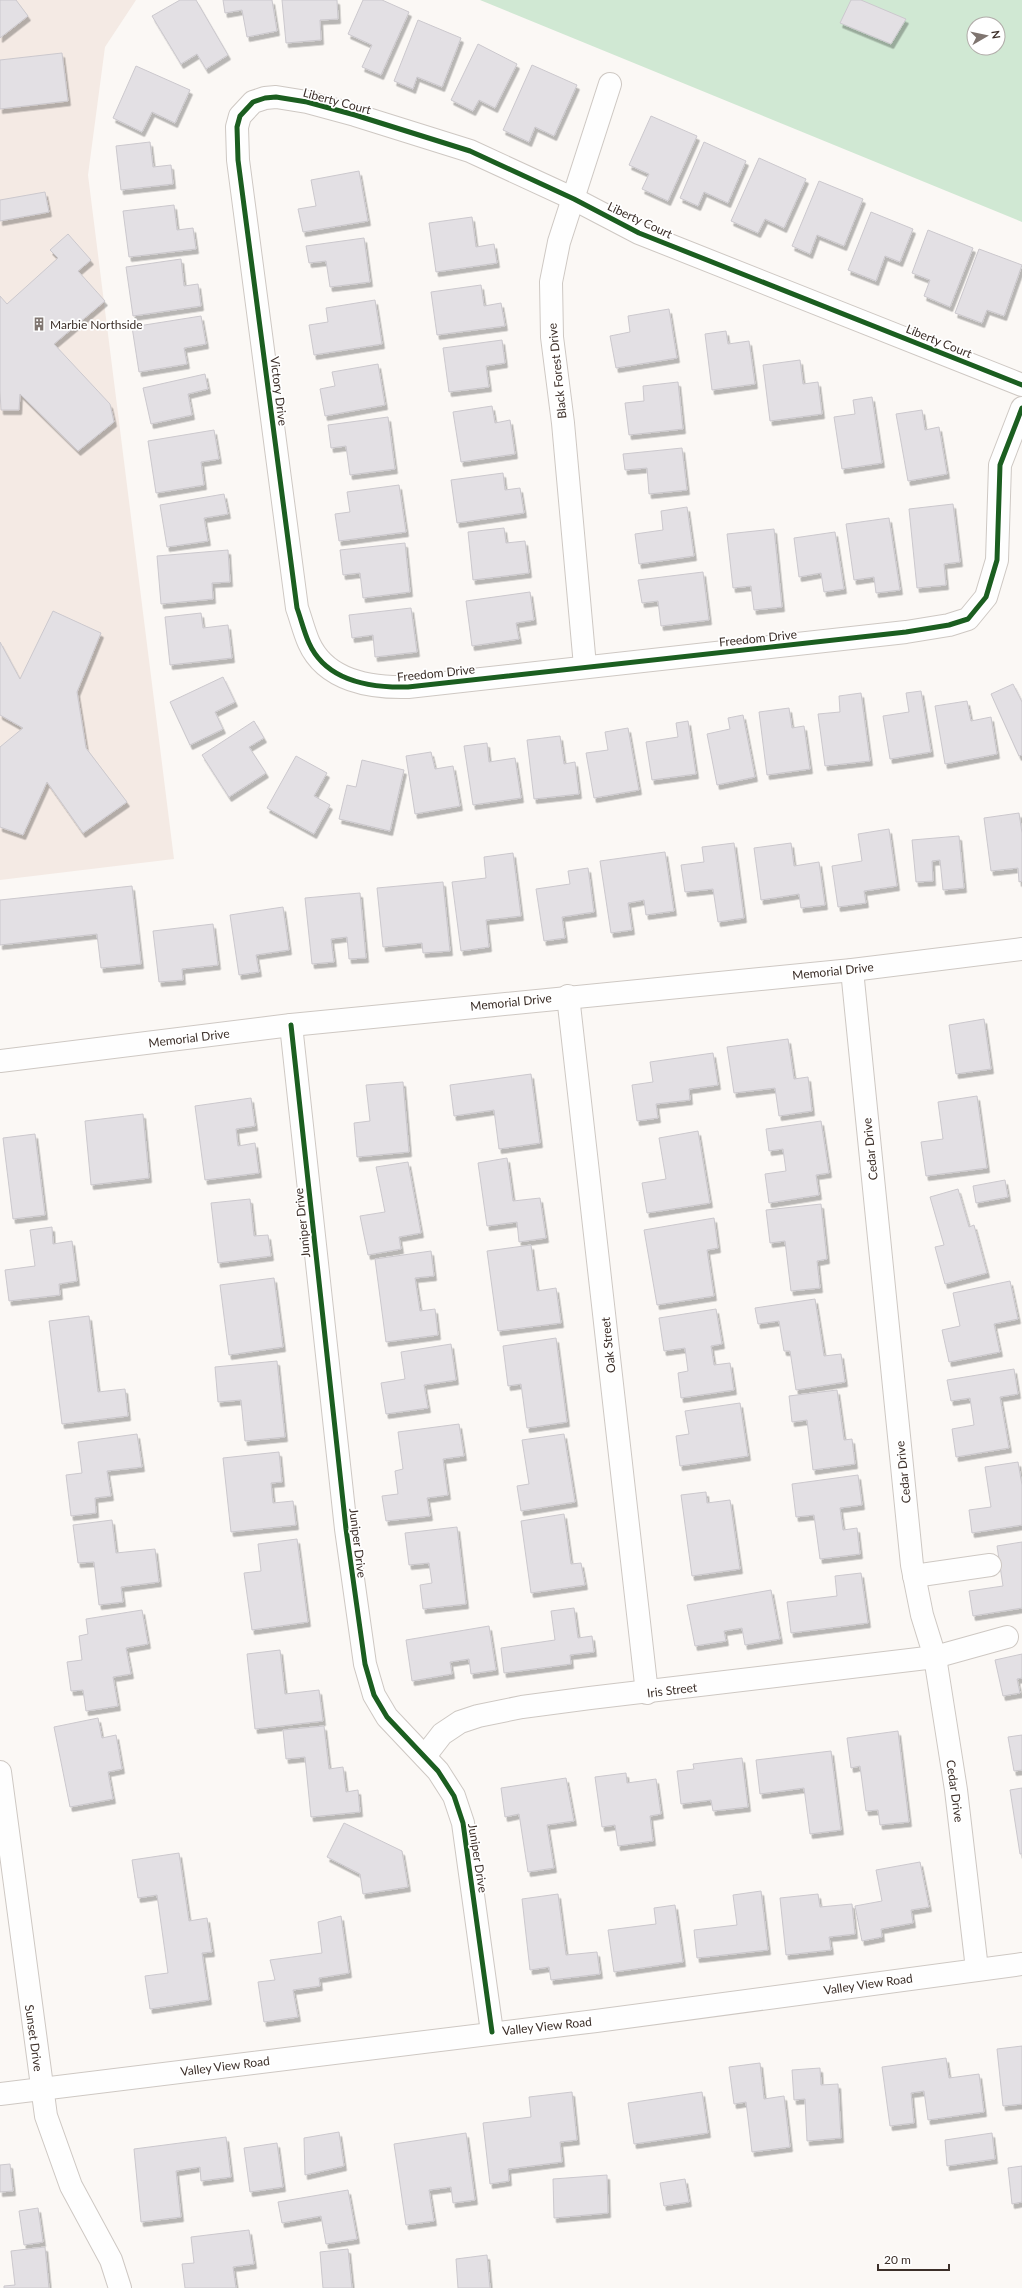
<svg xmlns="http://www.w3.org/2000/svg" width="1022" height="2288" font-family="Lato,sans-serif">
<defs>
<filter id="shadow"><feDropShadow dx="2.5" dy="4.5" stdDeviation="0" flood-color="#0004"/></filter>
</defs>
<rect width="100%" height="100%" fill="#fbf8f5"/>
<polygon fill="#f4eae4" points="0,0 136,0 105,47 88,175 174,859 0,880"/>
<path fill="#d0e8d3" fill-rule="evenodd" d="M480 0H1022V222ZM974 24H998V48H974Z"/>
<g fill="#e3e0e4" stroke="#cbc8cd" filter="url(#shadow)">
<polygon points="0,0 16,0 28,16 0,38"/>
<polygon points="180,0 196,0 228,55 206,69 197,54 181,64 152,16"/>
<polygon points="223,0 272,0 277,31 247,37 242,10 225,13"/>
<polygon points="282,0 337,0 338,19 320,20 321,40 286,43"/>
<polygon points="363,0 382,0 409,12 381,75 362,67 372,45 348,34"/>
<polygon points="851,0 861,0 906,19 891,44 840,23"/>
<polygon points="418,20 461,38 442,87 417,77 413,89 394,81"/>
<polygon points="478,44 517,64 495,108 479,100 473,111 451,100"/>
<polygon points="62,53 68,101 0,109 0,60"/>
<polygon points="532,65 577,85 554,136 535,127 529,142 503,130"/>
<polygon points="136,66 190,90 175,123 152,112 142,132 113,118"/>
<polygon points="651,116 697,136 668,201 642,189 649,174 629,165"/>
<polygon points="150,142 153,167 171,165 173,184 121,190 116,146"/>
<polygon points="704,142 746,161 728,203 704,192 698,206 680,198"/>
<polygon points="759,158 806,179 784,228 765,219 758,233 731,221"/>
<polygon points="359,171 368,221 303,232 298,209 316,206 311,180"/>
<polygon points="819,181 863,199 844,246 817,235 810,254 792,246"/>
<polygon points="45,192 49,212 0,221 0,200"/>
<polygon points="174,205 177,230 193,228 196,249 129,257 123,211"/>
<polygon points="871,212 913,229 900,262 885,256 876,281 848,270"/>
<polygon points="472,217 476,247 494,244 497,263 436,272 429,223"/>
<polygon points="928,230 973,248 950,307 924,296 930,280 912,273"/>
<polygon points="68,234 91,260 78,271 105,301 54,344 110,404 114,422 78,451 20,394 19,410 1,410 0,391 0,296 7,304 58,258 50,250"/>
<polygon points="364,238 370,282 330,287 326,261 309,263 306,246"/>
<polygon points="979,249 1022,265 1004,316 987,310 982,323 955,313"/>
<polygon points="181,259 184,286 198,284 201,306 133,316 126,267"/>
<polygon points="481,285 484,306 501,303 505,326 437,335 431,292"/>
<polygon points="375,300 382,344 314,355 309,325 328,322 326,308"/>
<polygon points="669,309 677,358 616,368 610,336 630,332 628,316"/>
<polygon points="201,316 206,344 184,348 187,364 139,372 132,327"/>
<polygon points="726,331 728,344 749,341 755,384 712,390 705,334"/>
<polygon points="502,340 505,363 486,366 489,387 449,392 443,348"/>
<polygon points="800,360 803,384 818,382 822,414 770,421 763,365"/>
<polygon points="378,364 385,405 325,416 320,389 335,386 332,372"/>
<polygon points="205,374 208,389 188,394 192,415 151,424 143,388"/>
<polygon points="678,382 683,429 629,435 625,403 644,401 643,386"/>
<polygon points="872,397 882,463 842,469 834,417 855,414 853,400"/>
<polygon points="492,406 495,423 510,420 515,454 461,462 453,412"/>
<polygon points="922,410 925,430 939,427 947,474 908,481 896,414"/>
<polygon points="388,417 395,469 350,475 346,446 331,448 328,425"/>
<polygon points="214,430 219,459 201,462 204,485 156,493 148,441"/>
<polygon points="682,448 687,490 649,494 647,468 625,470 623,454"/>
<polygon points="503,473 505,490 520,488 524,513 457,523 451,480"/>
<polygon points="399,485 406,532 339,541 335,514 350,512 347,492"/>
<polygon points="224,494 228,514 204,518 208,541 167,547 160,505"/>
<polygon points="953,504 960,562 944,564 946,585 917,588 909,509"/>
<polygon points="687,507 694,556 639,564 635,534 663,530 661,511"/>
<polygon points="889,518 900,590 876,593 874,577 854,580 846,524"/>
<polygon points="504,528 506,543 525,541 529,573 473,580 468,532"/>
<polygon points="774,529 782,607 754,610 751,586 733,588 727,534"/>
<polygon points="835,532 844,589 824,592 821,573 799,577 794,538"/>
<polygon points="405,543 410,592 363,598 360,573 343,575 340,550"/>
<polygon points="228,550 230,582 212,583 213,599 161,604 157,556"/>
<polygon points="703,572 709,620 661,626 658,601 642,603 638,580"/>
<polygon points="530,592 534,620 516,623 519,639 472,646 466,601"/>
<polygon points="411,608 417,652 375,657 373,635 352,638 349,615"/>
<polygon points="53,611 101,633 77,692 86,748 127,802 83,833 47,782 23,835 0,827 0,747 23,728 0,715 0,642 20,679"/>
<polygon points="201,613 203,628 228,625 232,658 170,665 165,617"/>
<polygon points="223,677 235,702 215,712 223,729 190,745 170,702"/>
<polygon points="1013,684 1022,702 1022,755 1019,756 991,694"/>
<polygon points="921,691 931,752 890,759 883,716 909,712 906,693"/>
<polygon points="861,693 870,761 825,766 818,714 840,712 839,696"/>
<polygon points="967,701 971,721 991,717 997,754 945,764 935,706"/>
<polygon points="789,708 792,728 804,726 810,769 767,775 759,712"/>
<polygon points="743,715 755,777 717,785 707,734 730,729 728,718"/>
<polygon points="254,721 264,738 249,747 266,773 229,797 202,755"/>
<polygon points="688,721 696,774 652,780 646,742 678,737 676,723"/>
<polygon points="628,728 639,790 594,798 586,753 608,750 605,732"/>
<polygon points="560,736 564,764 575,762 579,794 534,799 527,740"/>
<polygon points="487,743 489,762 515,758 521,798 473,805 464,746"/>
<polygon points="431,752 435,769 453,766 460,806 415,814 406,756"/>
<polygon points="296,756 327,773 314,796 330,805 314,834 267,808"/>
<polygon points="362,760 404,770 390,831 339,819 347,785 356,787"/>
<polygon points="1019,813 1022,833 1022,881 1019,882 1018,868 991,871 984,818"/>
<polygon points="889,829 897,886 864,891 866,903 838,907 832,866 862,861 858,834"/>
<polygon points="959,836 964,888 943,890 940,860 932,861 933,881 916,882 912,840"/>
<polygon points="734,843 744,918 718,922 713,889 685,892 681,865 704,862 702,847"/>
<polygon points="791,843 794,866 819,862 825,905 801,908 799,894 761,900 754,848"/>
<polygon points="665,852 674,911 646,915 644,900 628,903 632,930 611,933 600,861"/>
<polygon points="513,853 521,916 486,920 489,947 461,951 452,882 486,878 484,857"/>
<polygon points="588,868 594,912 562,917 565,938 544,941 536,889 570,884 568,871"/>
<polygon points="443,882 450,951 423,953 422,943 383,947 377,888"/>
<polygon points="132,886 141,964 101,968 97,934 0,945 0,900"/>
<polygon points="360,893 366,958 349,959 347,937 331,939 334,962 312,964 305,898"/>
<polygon points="283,907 289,950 256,955 259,972 239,975 230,915"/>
<polygon points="213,924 218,965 182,969 183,980 159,982 153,931"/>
<polygon points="984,1019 991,1069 956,1074 949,1025"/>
<polygon points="788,1039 794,1079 808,1077 812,1111 779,1116 775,1088 734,1093 727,1047"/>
<polygon points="713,1053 718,1085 689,1089 690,1100 656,1104 658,1118 637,1121 632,1085 653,1082 650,1062"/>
<polygon points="531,1074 540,1143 499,1149 494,1110 454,1116 450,1085"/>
<polygon points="403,1082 409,1152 357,1157 354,1123 370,1121 366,1085"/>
<polygon points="977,1096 987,1168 926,1176 921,1142 943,1139 938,1102"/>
<polygon points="251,1098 255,1126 236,1129 238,1146 255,1143 259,1173 205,1180 195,1106"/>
<polygon points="143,1114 149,1178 91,1185 85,1121"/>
<polygon points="821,1121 829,1173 816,1175 819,1195 769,1203 765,1174 786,1171 783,1149 769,1151 766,1129"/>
<polygon points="698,1131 710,1203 647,1213 642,1183 666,1179 659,1138"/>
<polygon points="35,1134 45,1215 13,1219 3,1138"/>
<polygon points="507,1158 513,1201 540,1198 546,1238 519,1242 517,1222 487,1226 478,1163"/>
<polygon points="408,1162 421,1233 399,1237 401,1249 368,1255 360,1216 385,1212 376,1167"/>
<polygon points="1005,1180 1008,1197 976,1203 973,1186"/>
<polygon points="958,1189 969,1227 974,1225 987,1273 945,1284 935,1247 944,1245 930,1197"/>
<polygon points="250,1199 254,1236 268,1235 271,1256 218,1263 211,1203"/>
<polygon points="821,1204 827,1259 817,1261 820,1288 791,1291 785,1241 770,1243 766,1210"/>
<polygon points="714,1218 718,1248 707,1250 714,1296 657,1305 644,1230"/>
<polygon points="52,1227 53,1244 72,1241 77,1281 59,1284 60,1295 9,1301 5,1270 35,1266 30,1230"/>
<polygon points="531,1245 537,1291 556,1288 561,1323 498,1331 487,1251"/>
<polygon points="431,1251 434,1276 415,1278 420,1311 435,1309 438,1335 386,1342 375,1259"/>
<polygon points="274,1278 283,1347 229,1355 220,1285"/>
<polygon points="1010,1281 1018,1319 994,1324 1000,1352 949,1362 942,1330 960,1326 953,1293"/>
<polygon points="815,1299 824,1356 841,1354 845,1382 796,1390 790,1351 784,1351 779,1321 758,1324 755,1308"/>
<polygon points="716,1309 722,1344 711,1346 714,1365 730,1363 734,1390 681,1398 678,1373 688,1371 685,1348 664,1351 659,1318"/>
<polygon points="89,1316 98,1392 125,1389 128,1416 62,1424 49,1321"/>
<polygon points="556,1338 567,1422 527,1428 521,1384 508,1386 503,1346"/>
<polygon points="451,1344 456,1380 424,1385 428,1408 386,1414 381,1383 405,1379 401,1352"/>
<polygon points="277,1361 285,1437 245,1441 241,1400 218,1402 215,1367"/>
<polygon points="1014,1369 1018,1394 1000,1397 1009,1448 956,1457 952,1429 974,1425 970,1398 951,1401 947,1380"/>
<polygon points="837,1390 844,1440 852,1439 855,1464 813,1470 807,1420 792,1422 789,1396"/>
<polygon points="740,1403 748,1456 680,1466 676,1436 689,1434 685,1411"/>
<polygon points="459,1424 464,1456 443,1459 448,1495 427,1498 430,1516 386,1521 382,1496 398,1494 395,1471 403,1469 398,1432"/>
<polygon points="137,1434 142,1467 107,1471 111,1496 95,1498 96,1513 71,1516 66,1475 82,1473 78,1442"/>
<polygon points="564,1434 575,1502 521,1511 517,1486 529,1484 522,1440"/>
<polygon points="279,1452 282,1482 271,1483 273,1503 293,1501 296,1525 231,1532 223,1458"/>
<polygon points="1018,1462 1022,1485 1022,1525 972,1533 969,1510 991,1507 985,1467"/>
<polygon points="858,1475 862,1505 840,1508 843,1530 857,1528 860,1554 820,1559 814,1515 796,1517 792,1484"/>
<polygon points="706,1492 707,1503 730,1500 740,1569 692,1576 681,1495"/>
<polygon points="564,1514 571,1564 581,1563 585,1585 531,1593 521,1521"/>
<polygon points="112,1520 116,1553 155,1549 159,1582 121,1587 123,1602 99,1605 94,1562 78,1563 73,1525"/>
<polygon points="457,1527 466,1604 423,1609 420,1585 432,1583 429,1563 409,1565 405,1533"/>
<polygon points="297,1539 308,1622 252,1630 244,1573 261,1571 258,1544"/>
<polygon points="1022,1542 1022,1608 973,1616 969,1591 1003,1586 997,1546"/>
<polygon points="861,1573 868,1623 791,1633 787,1602 837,1596 835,1576"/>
<polygon points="771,1590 780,1639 745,1645 742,1628 724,1631 726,1641 695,1646 687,1605"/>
<polygon points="574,1608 578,1638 592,1636 594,1652 570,1655 571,1664 504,1673 501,1648 555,1640 551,1611"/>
<polygon points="142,1610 148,1644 126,1648 131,1674 113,1677 118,1706 86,1711 83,1690 71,1691 67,1662 82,1660 79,1636 88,1634 86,1619"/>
<polygon points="489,1626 496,1670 471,1674 469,1659 450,1662 452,1674 412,1681 406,1640"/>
<polygon points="280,1650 285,1694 319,1690 323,1721 255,1729 247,1654"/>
<polygon points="1022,1654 1022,1678 1017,1679 1020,1693 1003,1696 995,1660"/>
<polygon points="98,1718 102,1738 116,1735 122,1769 108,1772 113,1799 70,1807 54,1727"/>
<polygon points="324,1726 329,1769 343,1767 346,1792 358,1790 360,1812 311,1817 305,1757 286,1759 283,1730"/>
<polygon points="898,1731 909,1822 880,1825 878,1810 866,1811 860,1766 851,1768 847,1738"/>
<polygon points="1022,1735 1022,1770 1014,1771 1008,1737"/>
<polygon points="831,1751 841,1830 810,1834 804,1788 760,1794 756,1760"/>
<polygon points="742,1758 748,1807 713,1811 711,1800 681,1804 677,1771 694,1769 693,1764"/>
<polygon points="626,1773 627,1783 656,1779 661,1814 650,1816 653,1841 618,1846 615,1825 602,1827 595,1777"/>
<polygon points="566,1778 574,1821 547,1825 554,1868 528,1872 519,1814 505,1817 501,1788"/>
<polygon points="1022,1788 1022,1854 1020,1854 1010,1790"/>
<polygon points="344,1823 402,1851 408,1887 363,1894 360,1874 327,1857"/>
<polygon points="179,1853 189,1921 207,1918 212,1952 202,1953 209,2000 150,2009 145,1976 168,1973 157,1895 138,1898 132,1860"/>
<polygon points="920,1862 929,1907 911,1910 913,1923 881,1929 882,1937 862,1941 855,1906 882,1901 876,1870"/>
<polygon points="761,1891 768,1950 697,1958 694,1930 737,1925 733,1895"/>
<polygon points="558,1894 566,1955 597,1952 600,1974 551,1980 549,1967 530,1970 522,1899"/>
<polygon points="818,1894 820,1907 852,1904 855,1934 829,1937 831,1950 786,1955 780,1898"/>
<polygon points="675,1905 683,1962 614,1972 608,1930 656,1924 654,1908"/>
<polygon points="341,1916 349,1973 319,1978 320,1986 293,1990 298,2017 264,2022 258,1982 275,1980 270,1960 322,1953 318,1922"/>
<polygon points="1022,2046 1022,2104 1003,2106 997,2049"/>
<polygon points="946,2058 949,2078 979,2074 984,2112 928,2120 924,2091 911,2093 914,2123 890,2126 882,2067"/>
<polygon points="760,2063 764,2099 784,2096 790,2147 752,2152 746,2102 734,2104 729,2067"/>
<polygon points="820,2068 821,2085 838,2084 841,2138 807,2141 805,2099 794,2100 792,2070"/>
<polygon points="572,2092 577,2140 560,2142 562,2162 508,2169 509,2181 490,2184 483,2123 531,2117 529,2097"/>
<polygon points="702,2092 708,2133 634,2144 628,2103"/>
<polygon points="339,2132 344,2166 305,2175 304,2138"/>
<polygon points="466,2133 475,2200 453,2203 451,2187 429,2190 434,2221 406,2225 394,2144"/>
<polygon points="992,2133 995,2159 947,2166 945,2140"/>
<polygon points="226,2137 231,2177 201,2181 200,2167 176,2171 181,2217 141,2222 134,2149"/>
<polygon points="277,2143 283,2187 250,2192 244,2148"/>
<polygon points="10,2164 13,2191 0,2192 0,2165"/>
<polygon points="1022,2166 1022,2202 1012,2204 1008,2168"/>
<polygon points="607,2175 608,2213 554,2218 553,2179"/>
<polygon points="685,2179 689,2202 664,2206 660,2183"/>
<polygon points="348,2190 357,2239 326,2244 321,2216 282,2223 278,2202"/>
<polygon points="38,2208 43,2242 24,2245 19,2211"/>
<polygon points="249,2230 254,2264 233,2267 236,2288 185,2288 182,2264 194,2263 191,2237"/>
<polygon points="45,2247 49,2288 4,2288 4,2286 15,2285 11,2251"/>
<polygon points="348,2249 352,2288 323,2288 320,2252"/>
<polygon points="487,2255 490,2288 458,2288 456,2259"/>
</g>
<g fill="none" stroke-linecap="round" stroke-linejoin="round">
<g stroke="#cec8c3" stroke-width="24">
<g id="minor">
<path d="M1022 385 639 233 574 199 470 151 355 115 307 102 276 97 265 98 253 102 240 116 237 127 238 160 297 608C301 619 304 632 309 643 326 681 371 688 408 687L906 632 949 625 968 619 986 597 997 560 1000 465 1022 408"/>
<polyline points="585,666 563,423 552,337 551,282 559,242 610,84"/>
<polyline points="852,970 912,1565 922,1615 935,1657 956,1790 977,1969"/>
<polyline points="568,996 647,1693"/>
<polyline points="291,1025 346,1529 365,1664 374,1695 387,1717 438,1771 454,1796 463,1823 492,2032"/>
<polyline points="914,1576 990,1565"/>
<polyline points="425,1756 442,1734 460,1722 478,1716 522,1707 590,1698 935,1657 1007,1637"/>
</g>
</g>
<g stroke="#cec8c3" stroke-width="24">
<g id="tertiary">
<polyline points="0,1061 291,1025 852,970 1022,949"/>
<polyline points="0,1772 46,2116 71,2186 111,2260 120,2288"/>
<polyline points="0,2094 596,2021 1022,1964"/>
</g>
</g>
<use href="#minor" stroke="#fefefe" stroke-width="22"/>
<use href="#tertiary" stroke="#fefefe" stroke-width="22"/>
<g stroke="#fff" stroke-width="8">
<g id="cycleway">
<path d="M1022 385 639 233 574 199 470 151 355 115 307 102 276 97 265 98 253 102 240 116 237 127 238 160 297 608C301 619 304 632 309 643 326 681 371 688 408 687L906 632 949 625 968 619 986 597 997 560 1000 465 1022 408"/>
<polyline points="291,1025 346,1529 365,1664 374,1695 387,1717 438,1771 454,1796 463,1823 492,2032"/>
</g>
</g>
<use href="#cycleway" stroke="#1b5e20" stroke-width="5"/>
</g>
<defs>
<g id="building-bare" transform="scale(1.08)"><path d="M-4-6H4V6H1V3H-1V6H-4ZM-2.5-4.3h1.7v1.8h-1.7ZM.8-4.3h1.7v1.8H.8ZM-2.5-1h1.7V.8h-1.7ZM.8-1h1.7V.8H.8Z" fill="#7f7570" stroke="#fff" stroke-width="2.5" paint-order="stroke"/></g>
</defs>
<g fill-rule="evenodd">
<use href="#building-bare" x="39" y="324"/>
</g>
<g text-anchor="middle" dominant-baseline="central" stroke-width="3.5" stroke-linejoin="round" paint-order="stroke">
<g font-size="12" fill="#3c2f29" stroke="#fff">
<text transform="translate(337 101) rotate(15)">Liberty Court</text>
<text transform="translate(640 220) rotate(25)">Liberty Court</text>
<text transform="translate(939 341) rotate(22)">Liberty Court</text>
<text transform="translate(557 371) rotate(-96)">Black Forest Drive</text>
<text transform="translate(279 391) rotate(83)">Victory Drive</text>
<text transform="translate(758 638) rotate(-6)">Freedom Drive</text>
<text transform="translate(436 673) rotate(-6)">Freedom Drive</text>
<text transform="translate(833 971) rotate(-6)">Memorial Drive</text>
<text transform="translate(511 1002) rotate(-6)">Memorial Drive</text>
<text transform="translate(189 1038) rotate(-7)">Memorial Drive</text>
<text transform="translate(870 1149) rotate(-96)">Cedar Drive</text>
<text transform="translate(302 1223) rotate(-96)">Juniper Drive</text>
<text transform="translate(608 1345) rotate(-96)">Oak Street</text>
<text transform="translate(903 1472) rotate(-96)">Cedar Drive</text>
<text transform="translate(358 1543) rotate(83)">Juniper Drive</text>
<text transform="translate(672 1690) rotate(-7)">Iris Street</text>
<text transform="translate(955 1791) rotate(82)">Cedar Drive</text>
<text transform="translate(478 1858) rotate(81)">Juniper Drive</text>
<text transform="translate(868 1984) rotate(-8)">Valley View Road</text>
<text transform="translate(547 2026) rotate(-6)">Valley View Road</text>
<text transform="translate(34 2038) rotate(82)">Sunset Drive</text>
<text transform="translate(225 2066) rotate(-7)">Valley View Road</text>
</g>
<g font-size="12" fill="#3c2f29" stroke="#fff" text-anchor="start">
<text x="50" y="324">Marbie Northside</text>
</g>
</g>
<g transform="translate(986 36) rotate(81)"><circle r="19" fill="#ffffff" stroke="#b1aca9"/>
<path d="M0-3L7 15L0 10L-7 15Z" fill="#7f7570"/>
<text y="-6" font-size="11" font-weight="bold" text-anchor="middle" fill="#3c2f29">N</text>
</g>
<path d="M878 2264v6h71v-6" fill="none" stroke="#3c2f29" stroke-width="2"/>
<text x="884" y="2264" font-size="12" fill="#3c2f29" stroke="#ffffff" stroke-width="3" paint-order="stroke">20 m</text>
</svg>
